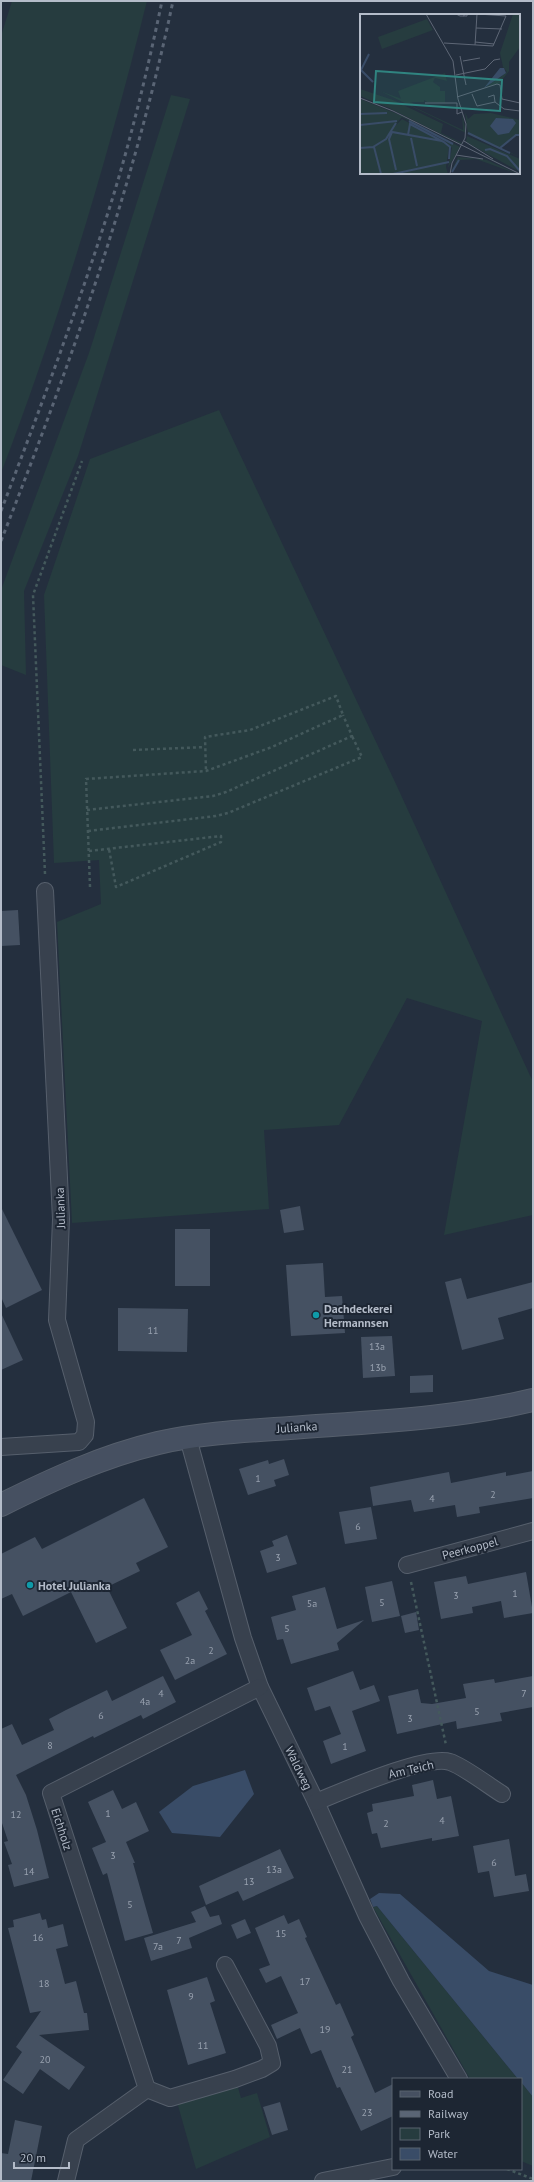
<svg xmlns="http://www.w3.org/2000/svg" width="534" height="2182" font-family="'PT Sans',sans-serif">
<rect width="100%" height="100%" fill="#242f3e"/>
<g fill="#263c3f">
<path d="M12 1H147C107 161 60 319 1 473V36Z"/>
<polygon points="171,95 190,99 78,456 24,591 26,675 1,665 1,590 89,353"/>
<polygon points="219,410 395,782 533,1082 533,1215 444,1235 482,1021 407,998 339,1125 264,1130 269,1209 72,1223 57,922 101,904 99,860 54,863 44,595 90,459"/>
<polygon points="377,1906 518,2079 470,2079 373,1907"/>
<polygon points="521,2082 533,2097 533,2166 521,2161"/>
<polygon points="237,2084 241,2098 257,2093 270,2137 196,2169 177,2102"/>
</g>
<g fill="#394c67">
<polygon points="245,1770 254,1794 220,1837 172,1833 159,1812 193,1786"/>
<polygon points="379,1893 400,1894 489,1971 533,1985 533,2097 521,2082 521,2079 518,2079 377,1906 373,1907 370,1899"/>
</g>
<g fill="#455162">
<polygon points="18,910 20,945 1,946 1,911"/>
<polygon points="300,1206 304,1230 284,1233 280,1210"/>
<polygon points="1,1207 42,1290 6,1308 1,1297"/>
<rect x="175" y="1229" width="35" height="57"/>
<polygon points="323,1263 325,1297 342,1296 345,1333 291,1336 286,1265"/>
<polygon points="461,1278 467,1299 533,1282 533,1308 498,1318 504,1339 462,1350 445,1282"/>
<polygon points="118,1308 188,1309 187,1352 118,1351"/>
<polygon points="1,1313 23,1360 1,1370"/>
<polygon points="392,1336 395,1376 363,1378 361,1337"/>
<polygon points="433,1375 433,1392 410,1393 410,1376"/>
<polygon points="284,1459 289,1475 274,1480 276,1486 248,1495 239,1469 268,1460 269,1464"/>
<polygon points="533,1471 533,1498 479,1507 480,1513 457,1517 455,1505 414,1512 411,1500 373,1506 370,1487 449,1472 451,1483 506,1472 506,1476"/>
<polygon points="144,1498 168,1547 136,1563 140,1571 107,1587 127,1628 96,1643 71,1592 23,1616 12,1594 1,1599 1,1554 35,1537 42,1549"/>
<polygon points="371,1507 377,1539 345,1544 339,1512"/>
<polygon points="287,1535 297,1564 267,1573 260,1551 274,1546 272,1541"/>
<polygon points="526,1572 533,1613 504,1618 501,1601 472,1607 473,1613 441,1619 434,1582 466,1576 468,1584"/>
<polygon points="392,1581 400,1616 372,1622 365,1587"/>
<polygon points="325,1587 337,1629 364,1620 337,1643 339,1650 291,1664 283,1639 277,1640 271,1617 296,1610 292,1596"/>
<polygon points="199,1591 208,1609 205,1611 227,1654 175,1680 160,1650 192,1635 176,1603"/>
<polygon points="416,1612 419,1630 405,1633 401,1616"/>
<polygon points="353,1671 360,1690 374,1685 380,1701 352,1711 366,1751 331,1764 323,1741 341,1734 330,1706 315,1711 307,1688"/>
<polygon points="163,1676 176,1702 143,1719 141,1715 94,1738 93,1736 16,1775 26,1795 37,1830 49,1878 14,1887 8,1865 12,1864 4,1842 8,1841 1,1820 1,1729 12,1724 22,1745 54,1730 49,1719 66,1710 107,1690 112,1701"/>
<polygon points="533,1676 533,1707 500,1713 502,1721 457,1729 456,1721 397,1734 388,1696 418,1689 421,1703 432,1704 466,1698 463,1684 494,1679 495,1683"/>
<polygon points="433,1780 437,1799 451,1796 459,1836 432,1841 432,1838 381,1848 377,1833 372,1834 367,1813 373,1811 372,1804 414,1796 412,1785"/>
<polygon points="113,1790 122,1809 136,1802 149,1831 126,1842 135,1863 133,1863 153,1933 125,1941 107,1873 103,1875 92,1848 106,1842 88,1802"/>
<polygon points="509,1839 515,1876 526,1874 529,1891 494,1897 489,1871 478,1873 473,1846"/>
<polygon points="280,1849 294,1878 243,1901 238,1891 206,1905 199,1886"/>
<polygon points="205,1906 210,1917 219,1915 222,1924 189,1938 192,1948 151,1961 144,1938 196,1922 191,1912"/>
<polygon points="40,1913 42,1920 46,1919 48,1928 63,1924 68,1946 56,1949 65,1984 76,1981 84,2013 87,2013 89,2030 39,2035 85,2067 69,2090 40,2069 23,2094 3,2080 22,2052 16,2047 41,2011 30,2013 8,1928 14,1927 13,1920"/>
<polygon points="284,1915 288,1924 299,1919 307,1937 305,1938 336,2005 340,2003 354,2035 351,2037 375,2093 393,2084 393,2116 361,2131 340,2087 337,2088 321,2050 311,2054 300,2028 277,2039 271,2025 298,2013 281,1976 266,1983 259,1969 270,1965 255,1928"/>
<polygon points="245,1919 251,1933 237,1939 231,1925"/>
<polygon points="207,1977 215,2001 210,2003 226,2053 188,2065 167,1990"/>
<polygon points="280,2102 288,2130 272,2135 263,2107"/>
<polygon points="15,2120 42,2126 31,2181 1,2181 1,2153 8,2154"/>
</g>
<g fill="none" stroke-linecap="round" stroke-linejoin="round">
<g stroke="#565f6c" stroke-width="18">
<g id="street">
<polyline points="188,1438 243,1638 260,1687 316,1802 367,1916 401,1981 459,2079"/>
<polyline points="1,1447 79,1442 85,1435 86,1422 57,1320 61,1219 45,891"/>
<polyline points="407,1565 533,1531"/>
<path d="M316 1802C341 1792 426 1754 450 1762 463 1766 489 1786 502 1794"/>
<polyline points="147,2089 170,2098 235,2079 262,2069 272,2063 268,2046 225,1965"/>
<polyline points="66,2181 76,2140 147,2089 51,1793 260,1687"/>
<polyline points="323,2181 393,2167"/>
</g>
</g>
<g stroke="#565f6c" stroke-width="24">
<path id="secondary" d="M1 1505C51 1480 103 1456 158 1443 201 1433 246 1431 290 1428 371 1422 453 1419 533 1400"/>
</g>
<g stroke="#44595c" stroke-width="2.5" stroke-dasharray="3 3" stroke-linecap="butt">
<polyline points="133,750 205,747"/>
<polyline points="87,810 213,796 226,792 352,736 343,715"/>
<polyline points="88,831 216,816 228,813 362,757 352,736"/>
<polyline points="89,851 221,836 221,842 116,887 109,849"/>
<polyline points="45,874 33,595 82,461"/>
<polyline points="90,887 86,779 206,771 272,747 343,715 336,696 250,730 205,737 206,771"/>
<polyline points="411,1582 446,1745"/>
<polyline points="507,2169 533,2179"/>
</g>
<use href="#street" stroke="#38414e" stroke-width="16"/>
<use href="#secondary" stroke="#465061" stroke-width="22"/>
<g stroke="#5a6575" stroke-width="3" stroke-dasharray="4 4" stroke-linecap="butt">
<path d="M1 511C40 409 79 305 112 200 132 135 148 68 162 1"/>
<path d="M1 541C70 365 134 186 173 1"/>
</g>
</g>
<g fill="#0f9aa8" stroke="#1d2633" stroke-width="1.5">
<circle cx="316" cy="1315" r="4"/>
<circle cx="30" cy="1585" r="4"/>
</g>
<g text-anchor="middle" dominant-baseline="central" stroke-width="4" stroke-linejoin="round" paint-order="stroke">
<g font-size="10" fill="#98a1af">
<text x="153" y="1330">11</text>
<text x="377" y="1346">13a</text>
<text x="378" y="1367">13b</text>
<text x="258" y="1478">1</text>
<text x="493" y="1494">2</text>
<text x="432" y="1498">4</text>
<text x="358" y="1526">6</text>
<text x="278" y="1557">3</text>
<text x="515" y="1593">1</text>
<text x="456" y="1595">3</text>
<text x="382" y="1602">5</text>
<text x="312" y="1603">5a</text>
<text x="287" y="1628">5</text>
<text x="211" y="1650">2</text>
<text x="190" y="1660">2a</text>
<text x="161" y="1693">4</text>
<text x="524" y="1693">7</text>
<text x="145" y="1701">4a</text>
<text x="477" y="1711">5</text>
<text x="101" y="1715">6</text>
<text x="410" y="1718">3</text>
<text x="50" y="1745">8</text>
<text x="345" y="1746">1</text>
<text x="108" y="1813">1</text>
<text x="16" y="1814">12</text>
<text x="442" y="1820">4</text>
<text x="386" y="1823">2</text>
<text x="113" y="1855">3</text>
<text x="494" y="1862">6</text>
<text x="274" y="1869">13a</text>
<text x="29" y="1871">14</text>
<text x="249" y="1881">13</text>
<text x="130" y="1904">5</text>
<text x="281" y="1933">15</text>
<text x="38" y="1937">16</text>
<text x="179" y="1940">7</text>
<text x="158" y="1946">7a</text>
<text x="305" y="1981">17</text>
<text x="44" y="1983">18</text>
<text x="191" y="1996">9</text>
<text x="325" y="2029">19</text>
<text x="203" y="2045">11</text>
<text x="45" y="2059">20</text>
<text x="347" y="2069">21</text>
<text x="367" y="2112">23</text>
</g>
<g font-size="12" fill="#b4bcc9" stroke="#1d2633">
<text transform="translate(60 1208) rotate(-92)">Julianka</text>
<text transform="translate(297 1427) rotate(-4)">Julianka</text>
<text transform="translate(470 1548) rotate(-15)">Peerkoppel</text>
<text transform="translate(299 1768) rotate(64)">Waldweg</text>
<text transform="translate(411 1769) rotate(-13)">Am Teich</text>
<text transform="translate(62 1829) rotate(72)">Eichholz</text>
</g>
<g font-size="12" font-weight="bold" fill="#b4bcc9" stroke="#1d2633" text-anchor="start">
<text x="324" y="1308">Dachdeckerei<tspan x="324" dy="14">Hermannsen</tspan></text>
<text x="38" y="1585">Hotel Julianka</text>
</g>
</g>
<g transform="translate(360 14)">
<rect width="160" height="160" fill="#242f3e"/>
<path d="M153 0H160V33L149 48V57L139 70 125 74 147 58 143 53 140 39ZM67 5 73 16 22 35 18 23ZM85 59 87 67 75 64 73 68 80 73V77H85V89L67 88 64 86V88H48L41 85 38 77ZM0 75 33 86 83 110 81 119 102 129 101 130 29 94 0 82ZM20 77 53 89 52 92 103 116 102 99 106 119ZM0 85 40 101 100 133 88 154 92 134 85 127 42 103 30 117 42 105 84 128 89 133 86 153 88 160H33L40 157 32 160H0ZM105 98 108 105 114 100 131 99 160 106V121H156L140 134 160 143 140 135 108 120ZM107 122 160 145V158L106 128ZM98 143 121 145 127 146 158 160 116 145 100 146 91 158Z" fill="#263c3f"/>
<path d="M140 54H144L146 59 124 74ZM136 104 153 105 156 109 149 119 138 121 130 112Z" fill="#394c67"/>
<path fill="none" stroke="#394c67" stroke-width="2" d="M9 40 1 56 13 68M0 100 27 99M49 107 93 130M0 111 37 107M108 119 150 139M48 121 50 110 84 128 90 133 89 145M51 124 57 152M14 133 21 160M0 134 13 133 26 125 36 109M140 134 156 121H160M125 136 130 135 147 142 160 157M36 156 29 125 32 118 82 127M92 158 99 146M33 160 89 148"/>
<path fill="none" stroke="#5e6776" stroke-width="1" d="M66 0 93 47 98 85 106 110 105 124 92 149 90 160M96 0 100 2H107V0L103 2M116 14 142 15M115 28 134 30M84 29 133 32 146 2 118 0M115 31 117 0M100 42 106 71M103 47 120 44M96 61 125 55 134 46 140 45M112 80 117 92 135 88 144 95 160 97M97 83 137 70 140 71 142 85 160 89M128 83 134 81 135 88M0 84 33 97 160 160M65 89H97V100L102 98M104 127 133 145M96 141 123 145"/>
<path fill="#308480" fill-opacity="0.15" stroke="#308480" stroke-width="2" d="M16 57 142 66 140 97 14 88Z"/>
<rect width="160" height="160" fill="none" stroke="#b4bcc9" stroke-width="2"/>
</g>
<rect width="534" height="2182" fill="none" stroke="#b4bcc9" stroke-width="4"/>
<rect x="392" y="2078" width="130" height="92" fill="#1d2633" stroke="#59626f"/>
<rect x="400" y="2091" width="20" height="6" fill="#465061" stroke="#59626f"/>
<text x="428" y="2098" font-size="12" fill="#b4bcc9">Road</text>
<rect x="400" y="2111" width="20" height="6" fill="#5a6575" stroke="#59626f"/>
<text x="428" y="2118" font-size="12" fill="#b4bcc9">Railway</text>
<rect x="400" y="2128" width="20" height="12" fill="#263c3f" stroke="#59626f"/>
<text x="428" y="2138" font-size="12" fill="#b4bcc9">Park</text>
<rect x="400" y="2148" width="20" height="12" fill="#394c67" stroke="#59626f"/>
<text x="428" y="2158" font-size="12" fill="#b4bcc9">Water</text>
<path d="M14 2162v6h55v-6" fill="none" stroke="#b4bcc9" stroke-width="2"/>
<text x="20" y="2162" font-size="12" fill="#b4bcc9" stroke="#1d2633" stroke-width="3" paint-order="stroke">20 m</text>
</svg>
